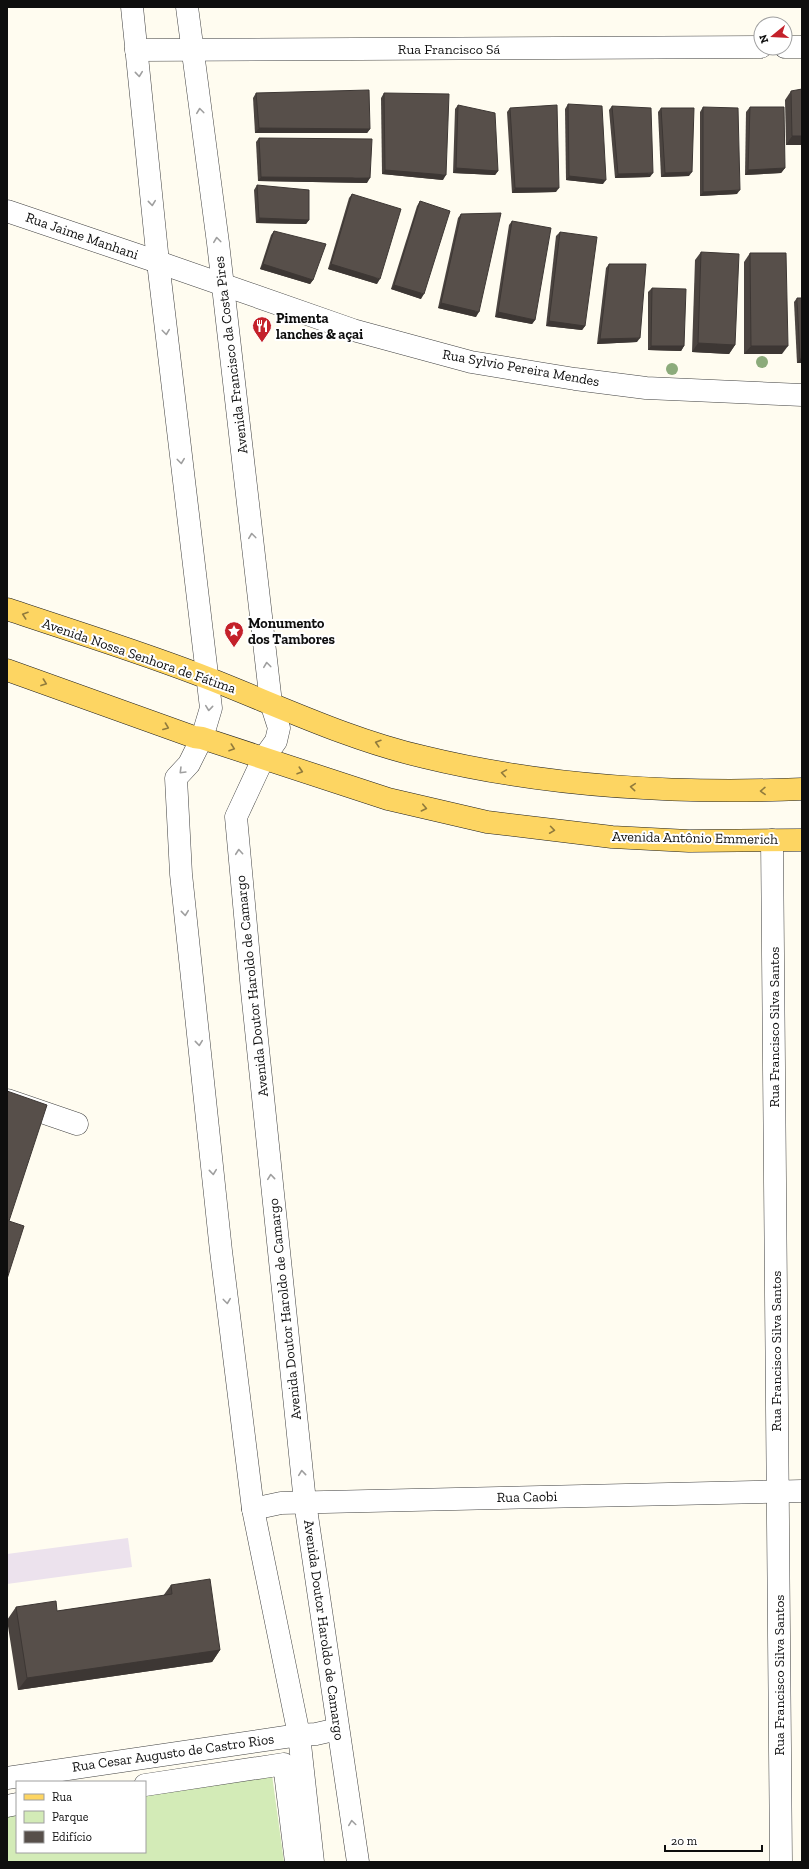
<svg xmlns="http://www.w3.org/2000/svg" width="809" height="1869" font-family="'Zilla Slab',serif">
<rect width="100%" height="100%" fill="#fffcf0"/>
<polygon fill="#ece2ed" points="128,1538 132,1567 7,1584 7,1554"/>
<polygon fill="#d3ebb7" points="272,1775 284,1862 7,1862 7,1817 17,1815 17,1852 145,1852 145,1795"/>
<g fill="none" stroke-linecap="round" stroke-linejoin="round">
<g stroke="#414141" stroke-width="23">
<g id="minor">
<polyline points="132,7 158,262 211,708 202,738 189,764 176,778 181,874 221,1251 253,1509 299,1735 313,1862"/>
<polyline points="187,7 218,243 271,703 279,728 276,741 263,759 236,817 252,991 305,1502 358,1862"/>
<polyline points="785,47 802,47"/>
<polyline points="136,50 761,47"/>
<polyline points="7,211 158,262 353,330 471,362 575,379 646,388 802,395"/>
<polyline points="772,840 781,1862"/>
<polyline points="7,1100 77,1124"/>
<polyline points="253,1509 281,1503 802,1491"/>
<polyline points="7,1778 299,1735 316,1734 338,1729"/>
<polyline points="145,1785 284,1764 296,1862"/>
<polyline points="7,1806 17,1804"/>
</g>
</g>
<g stroke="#1f1f1f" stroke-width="23">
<g id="major">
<path d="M7 609C75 632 144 653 210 679 281 707 350 740 424 757 547 787 676 794 802 789"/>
<polyline points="7,670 194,737 202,738 388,799 487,822 612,837 689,841 802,840"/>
</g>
</g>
<use href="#minor" stroke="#fff" stroke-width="22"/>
<use href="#major" stroke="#fdd562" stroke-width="22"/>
</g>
<g fill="#8cab7b">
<circle cx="762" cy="362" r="6"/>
<circle cx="672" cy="369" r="6"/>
</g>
<g fill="#4b4440">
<polygon points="791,91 802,145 786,145 785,100"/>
<polygon points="256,93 370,129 367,133 255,133 253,98"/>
<polygon points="384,93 443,180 382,174 381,98"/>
<polygon points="568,104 603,184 566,180 565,109"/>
<polygon points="458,105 498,171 495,175 453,173 455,109"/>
<polygon points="612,106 650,177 615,178 609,110"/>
<polygon points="703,107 737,194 700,196 700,112"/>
<polygon points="750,107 785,168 781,173 745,175 746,112"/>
<polygon points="510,108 556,192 512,193 507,112"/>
<polygon points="661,108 689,176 661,177 658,112"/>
<polygon points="259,138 367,183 258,181 256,142"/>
<polygon points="257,185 309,220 306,224 256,223 254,190"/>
<polygon points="352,194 377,284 328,269 349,198"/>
<polygon points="420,201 421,299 391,289 417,206"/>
<polygon points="461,214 476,317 438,308 458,218"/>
<polygon points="512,221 535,320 532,324 495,317 509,225"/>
<polygon points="274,231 313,280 310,284 260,269 271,235"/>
<polygon points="560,232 585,326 582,330 546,326 556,236"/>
<polygon points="701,252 735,345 729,354 692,352 695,260"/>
<polygon points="750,253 782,354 744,354 744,262"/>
<polygon points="609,264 637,342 597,344 606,268"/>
<polygon points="652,288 684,346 681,351 648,350 648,292"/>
<polygon points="797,298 802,363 797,363 794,302"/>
<polygon points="171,1585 220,1650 212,1662 18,1690 7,1620 16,1607 57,1611 163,1596"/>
</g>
<g fill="#3d3734">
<polygon points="259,128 370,129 367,133 255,133"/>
<polygon points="792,136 802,136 802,145 786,145"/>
<polygon points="456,168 498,171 495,175 453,173"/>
<polygon points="785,168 781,173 745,175 748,170"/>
<polygon points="385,170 446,175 443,180 382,174"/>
<polygon points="692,172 689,176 661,177 665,173"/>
<polygon points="653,173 650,177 615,178 618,174"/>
<polygon points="569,176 606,180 603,184 566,180"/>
<polygon points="261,177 370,178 367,183 258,181"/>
<polygon points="515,188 559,188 556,192 512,193"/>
<polygon points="740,190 737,194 700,196 703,192"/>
<polygon points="259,218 309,220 306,224 256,223"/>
<polygon points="263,264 313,280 310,284 260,269"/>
<polygon points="331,264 380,279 377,284 328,269"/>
<polygon points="394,285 424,294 421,299 391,289"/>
<polygon points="441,303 479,312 476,317 438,308"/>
<polygon points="498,312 535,320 532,324 495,317"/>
<polygon points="549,321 585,326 582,330 546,326"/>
<polygon points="640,338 637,342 597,344 600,339"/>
<polygon points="698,343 735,345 729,354 692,352"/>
<polygon points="651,346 684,346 681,351 648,350"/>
<polygon points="751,346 788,346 782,354 744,354"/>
<polygon points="800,359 802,359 802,363 797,363"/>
<polygon points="220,1650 212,1662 18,1690 27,1678"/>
</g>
<g fill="#574f4a" stroke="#3d3734">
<polygon points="802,89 802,136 792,136 791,91"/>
<polygon points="369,90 370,129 259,128 256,93"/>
<polygon points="384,93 449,94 446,175 385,170"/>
<polygon points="568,104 602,106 606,180 569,176"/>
<polygon points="458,105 495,113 498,171 456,168"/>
<polygon points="557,105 559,188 515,188 510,108"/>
<polygon points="612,106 651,108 653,173 618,174"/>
<polygon points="703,107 738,108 740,190 703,192"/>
<polygon points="750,107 784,107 785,168 748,170"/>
<polygon points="661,108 694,108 692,172 665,173"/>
<polygon points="259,138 372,139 370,178 261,177"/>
<polygon points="257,185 309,190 309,220 259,218"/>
<polygon points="352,194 401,209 380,279 331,264"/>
<polygon points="420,201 450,211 424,294 394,285"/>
<polygon points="501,213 479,312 441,303 461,214"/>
<polygon points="512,221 551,228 535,320 498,312"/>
<polygon points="274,231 326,244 313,280 263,264"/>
<polygon points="560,232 597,237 585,326 549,321"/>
<polygon points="701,252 739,254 735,345 698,343"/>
<polygon points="750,253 786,253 788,346 751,346"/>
<polygon points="609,264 646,264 640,338 600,339"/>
<polygon points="652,288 686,289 684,346 651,346"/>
<polygon points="797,298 802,298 802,359 800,359"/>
<polygon points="7,1091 47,1105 9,1221 24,1226 7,1279"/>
<polygon points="210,1579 220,1650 27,1678 16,1607 56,1601 57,1611 172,1594 171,1585"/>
</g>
<defs><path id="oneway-chevron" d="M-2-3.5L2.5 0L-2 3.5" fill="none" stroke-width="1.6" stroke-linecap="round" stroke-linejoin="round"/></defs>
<g stroke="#9f9f9f">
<use href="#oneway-chevron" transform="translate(139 74) rotate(84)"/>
<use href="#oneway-chevron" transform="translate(200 111) rotate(-97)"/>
<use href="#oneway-chevron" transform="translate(152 203) rotate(84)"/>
<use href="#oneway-chevron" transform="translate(217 240) rotate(-97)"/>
<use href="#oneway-chevron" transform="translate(166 332) rotate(83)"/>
<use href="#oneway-chevron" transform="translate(181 461) rotate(83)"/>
<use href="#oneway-chevron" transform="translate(252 536) rotate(-97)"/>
<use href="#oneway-chevron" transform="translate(267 665) rotate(-97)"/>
<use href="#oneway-chevron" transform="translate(209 708) rotate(96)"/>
<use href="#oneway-chevron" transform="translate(182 771) rotate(135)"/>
<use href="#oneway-chevron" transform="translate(239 852) rotate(-95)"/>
<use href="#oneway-chevron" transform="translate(185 913) rotate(84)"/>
<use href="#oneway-chevron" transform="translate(199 1043) rotate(84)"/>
<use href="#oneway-chevron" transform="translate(213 1172) rotate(84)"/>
<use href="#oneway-chevron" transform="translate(271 1177) rotate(-96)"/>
<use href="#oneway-chevron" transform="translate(227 1301) rotate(83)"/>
<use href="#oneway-chevron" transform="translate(302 1473) rotate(-96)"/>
<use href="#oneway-chevron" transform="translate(352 1823) rotate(-98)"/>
</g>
<g stroke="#917b3c">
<use href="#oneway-chevron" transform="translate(25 615) rotate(-161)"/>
<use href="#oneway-chevron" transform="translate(44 683) rotate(20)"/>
<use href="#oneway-chevron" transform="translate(166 727) rotate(21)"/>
<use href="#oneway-chevron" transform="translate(378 743) rotate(-163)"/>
<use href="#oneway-chevron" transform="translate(232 748) rotate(19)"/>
<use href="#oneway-chevron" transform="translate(300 771) rotate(18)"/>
<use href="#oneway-chevron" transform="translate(504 773) rotate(-171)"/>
<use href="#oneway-chevron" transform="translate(633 787) rotate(-175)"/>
<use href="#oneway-chevron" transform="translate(763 791) rotate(179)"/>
<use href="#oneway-chevron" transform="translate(424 808) rotate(13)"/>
<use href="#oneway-chevron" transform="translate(552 830) rotate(8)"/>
</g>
<defs>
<g id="restaurant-pin" transform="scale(1)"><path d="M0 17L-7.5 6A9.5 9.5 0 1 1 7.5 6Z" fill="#c4212a" stroke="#fff"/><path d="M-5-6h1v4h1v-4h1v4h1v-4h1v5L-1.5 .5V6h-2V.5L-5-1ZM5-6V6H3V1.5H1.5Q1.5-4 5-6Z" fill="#fff"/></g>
<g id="sight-pin" transform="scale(1)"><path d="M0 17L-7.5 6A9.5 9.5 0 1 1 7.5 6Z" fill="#c4212a" stroke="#fff"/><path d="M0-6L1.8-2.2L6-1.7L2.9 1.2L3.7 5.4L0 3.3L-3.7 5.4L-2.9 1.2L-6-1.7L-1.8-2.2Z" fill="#fff"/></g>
</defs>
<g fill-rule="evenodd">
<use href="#restaurant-pin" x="262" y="326"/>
<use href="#sight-pin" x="234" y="631"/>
</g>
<g text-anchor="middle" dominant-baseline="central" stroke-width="4" stroke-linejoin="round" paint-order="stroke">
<g font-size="14" fill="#0e0e0e" stroke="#fff">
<text x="449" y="49">Rua Francisco Sá</text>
<text transform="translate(82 236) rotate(19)">Rua Jaime Manhani</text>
<text transform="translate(231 355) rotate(-97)">Avenida Francisco da Costa Pires</text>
<text transform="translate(521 368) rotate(10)">Rua Sylvio Pereira Mendes</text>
<text transform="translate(139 656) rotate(19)">Avenida Nossa Senhora de Fátima</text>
<text transform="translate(695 838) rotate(1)">Avenida Antônio Emmerich</text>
<text transform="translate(252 986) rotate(-96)">Avenida Doutor Haroldo de Camargo</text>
<text transform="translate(774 1027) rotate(-90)">Rua Francisco Silva Santos</text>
<text transform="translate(285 1309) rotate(-96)">Avenida Doutor Haroldo de Camargo</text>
<text transform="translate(776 1351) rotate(-90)">Rua Francisco Silva Santos</text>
<text transform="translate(527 1497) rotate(-1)">Rua Caobi</text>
<text transform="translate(324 1630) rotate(82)">Avenida Doutor Haroldo de Camargo</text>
<text transform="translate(779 1675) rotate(-90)">Rua Francisco Silva Santos</text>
<text transform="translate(173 1753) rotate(-8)">Rua Cesar Augusto de Castro Rios</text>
</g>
<g font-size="14" font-weight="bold" fill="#0e0e0e" stroke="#fff" text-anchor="start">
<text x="276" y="318">Pimenta<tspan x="276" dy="16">lanches &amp; açai</tspan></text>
<text x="248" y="623">Monumento<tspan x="248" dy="16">dos Tambores</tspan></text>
</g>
</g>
<rect width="809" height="1869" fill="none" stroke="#0e0e0e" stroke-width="16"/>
<rect x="16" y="1781" width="130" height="72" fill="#ffffff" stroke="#9f9f9f"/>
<rect x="24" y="1794" width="20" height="6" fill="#fdd562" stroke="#9f9f9f"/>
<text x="52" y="1801" font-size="12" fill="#0e0e0e">Rua</text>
<rect x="24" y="1811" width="20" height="12" fill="#d3ebb7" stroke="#9f9f9f"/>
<text x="52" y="1821" font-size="12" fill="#0e0e0e">Parque</text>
<rect x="24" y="1831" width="20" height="12" fill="#574f4a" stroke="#9f9f9f"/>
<text x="52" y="1841" font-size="12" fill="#0e0e0e">Edifício</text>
<g transform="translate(773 36) rotate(252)"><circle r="19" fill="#ffffff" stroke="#9f9f9f"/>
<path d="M0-3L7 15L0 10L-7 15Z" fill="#c4212a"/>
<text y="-6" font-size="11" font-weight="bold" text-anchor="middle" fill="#0e0e0e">N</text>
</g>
<path d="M665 1845v6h97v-6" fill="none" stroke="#0e0e0e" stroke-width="2"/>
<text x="671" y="1845" font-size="12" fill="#0e0e0e" stroke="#ffffff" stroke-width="3" paint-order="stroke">20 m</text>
</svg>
